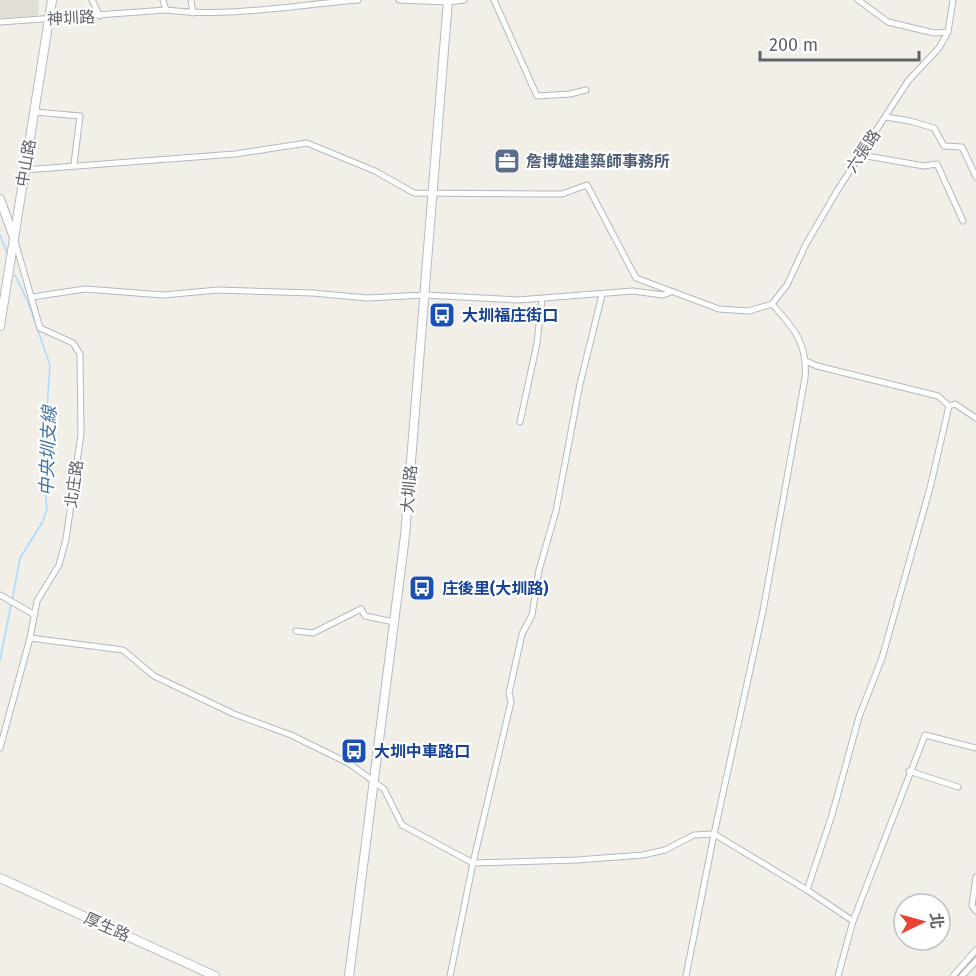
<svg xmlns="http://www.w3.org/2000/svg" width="976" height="976" font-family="'Fira Sans','Noto Sans TC',sans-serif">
<rect width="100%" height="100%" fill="#f1efe8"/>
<polygon fill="#e1ded6" points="0,0 39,0 38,16 0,18"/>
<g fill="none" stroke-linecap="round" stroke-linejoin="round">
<g stroke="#aadaff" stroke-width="1.5">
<polyline points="0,235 7,253"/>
<polyline points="12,601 20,558 42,523 47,509 44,479 49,451 47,408 50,365 28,302 15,275"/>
<polyline points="0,660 11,605"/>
<polyline points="957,976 976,955"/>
</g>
<g stroke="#b5b8bc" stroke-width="7">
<g id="street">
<polyline points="92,0 100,16"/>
<polyline points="163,0 166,10"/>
<polyline points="191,0 193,13"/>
<polyline points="399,0 448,2 464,0"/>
<polyline points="494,0 537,96 570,94 586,90"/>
<polyline points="858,0 888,22 934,33 948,32"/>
<path d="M0 22 166 10C229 18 295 5 358 0"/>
<polyline points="35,112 80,116 74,164"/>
<polyline points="886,117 910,121 934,128 944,146 962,147 976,177"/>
<polyline points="861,155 924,166 937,164 963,221"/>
<polyline points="24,170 235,154 307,143 375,171 414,193 545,194 562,194 587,185 636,278 719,309 749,311 772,304 787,285 806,244 837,191 908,81 939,48 948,32 953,0"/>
<polyline points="32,297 85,289 163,295 218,290 313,293 367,298 425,295 518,300 633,291 663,295 671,292"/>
<polyline points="806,361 817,366 938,396 949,406 955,404 976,418"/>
<polyline points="520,422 537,343 542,299"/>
<polyline points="0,595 35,615"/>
<polyline points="296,631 313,633 361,609 365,616 394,622"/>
<polyline points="30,638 123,650 154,676 234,714 291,735 350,764 384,789 402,825 473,863 577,860 643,855 665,850 694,835 714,834 807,890 853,921"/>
<polyline points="0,748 30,638 37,601 59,565 66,539 81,434 80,354 73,343 40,328 15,241"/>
<polyline points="909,771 958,787"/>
<polyline points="976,877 972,906 976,911"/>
<polyline points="807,890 832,815 859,717 882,658 930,488 949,406"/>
<polyline points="450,976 473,863 511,702 509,693 522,634 532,615 539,570 556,511 580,384 602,295"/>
<path d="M686 976 714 834 763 611 805 378C808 344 794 328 772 304"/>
<polyline points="838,976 853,921 925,735 976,748"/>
<polyline points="953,976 976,950"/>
<polyline points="962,976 976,961"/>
</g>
</g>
<g stroke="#b6babf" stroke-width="10">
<g id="secondary">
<polyline points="0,199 13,235"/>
<polyline points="0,326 52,0"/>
<polyline points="0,878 215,976"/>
<polyline points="349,976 405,536 448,0"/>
</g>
</g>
<use href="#street" stroke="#fff" stroke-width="5"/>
<use href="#secondary" stroke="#fff" stroke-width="8"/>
</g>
<defs>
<g id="office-square" transform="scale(1.35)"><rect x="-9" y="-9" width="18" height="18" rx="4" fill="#5c6f8a" stroke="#fff"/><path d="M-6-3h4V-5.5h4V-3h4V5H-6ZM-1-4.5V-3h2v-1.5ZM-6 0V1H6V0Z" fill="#fff"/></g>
<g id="bus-square" transform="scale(1.35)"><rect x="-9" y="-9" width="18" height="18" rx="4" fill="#1a4fb4" stroke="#fff"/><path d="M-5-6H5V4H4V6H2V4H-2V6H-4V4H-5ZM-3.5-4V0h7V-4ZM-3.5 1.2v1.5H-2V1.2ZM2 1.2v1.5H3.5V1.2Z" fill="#fff"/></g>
</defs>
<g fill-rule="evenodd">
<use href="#office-square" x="507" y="161"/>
<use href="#bus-square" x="442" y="315"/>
<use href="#bus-square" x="422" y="588"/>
<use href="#bus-square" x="354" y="751"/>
</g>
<g text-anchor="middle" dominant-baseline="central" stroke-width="4.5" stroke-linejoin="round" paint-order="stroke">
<g font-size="16" fill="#5f6368" stroke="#fff">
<text transform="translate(71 18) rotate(-3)">神圳路</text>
<text transform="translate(863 151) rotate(-56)">六張路</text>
<text transform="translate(26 163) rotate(-80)">中山路</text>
<text transform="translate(74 484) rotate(-82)">北庄路</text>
<text transform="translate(409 489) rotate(-85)">大圳路</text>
<text transform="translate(107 927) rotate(24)">厚生路</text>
</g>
<g font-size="16" font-weight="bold" fill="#4e5e75" stroke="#fff" text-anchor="start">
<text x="526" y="161">詹博雄建築師事務所</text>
</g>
<g font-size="16" font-weight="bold" fill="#164399" stroke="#fff" text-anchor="start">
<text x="462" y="315">大圳福庄街口</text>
<text x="442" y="588">庄後里(大圳路)</text>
<text x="374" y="751">大圳中車路口</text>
</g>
<g font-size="18" font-style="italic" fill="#4174aa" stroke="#fff">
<text transform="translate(48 451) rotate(-88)">中央圳支線</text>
</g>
</g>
<g transform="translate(922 922) rotate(85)"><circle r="28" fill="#ffffff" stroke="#bfc1c3" stroke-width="1.5"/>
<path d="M0-4.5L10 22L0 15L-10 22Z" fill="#ea4335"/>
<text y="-9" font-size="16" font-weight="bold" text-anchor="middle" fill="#5f6368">北</text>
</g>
<path d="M760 51v9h159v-9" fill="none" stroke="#5f6368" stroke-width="3"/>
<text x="769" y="51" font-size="18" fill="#5f6368" stroke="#ffffff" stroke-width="4.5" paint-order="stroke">200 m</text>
</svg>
